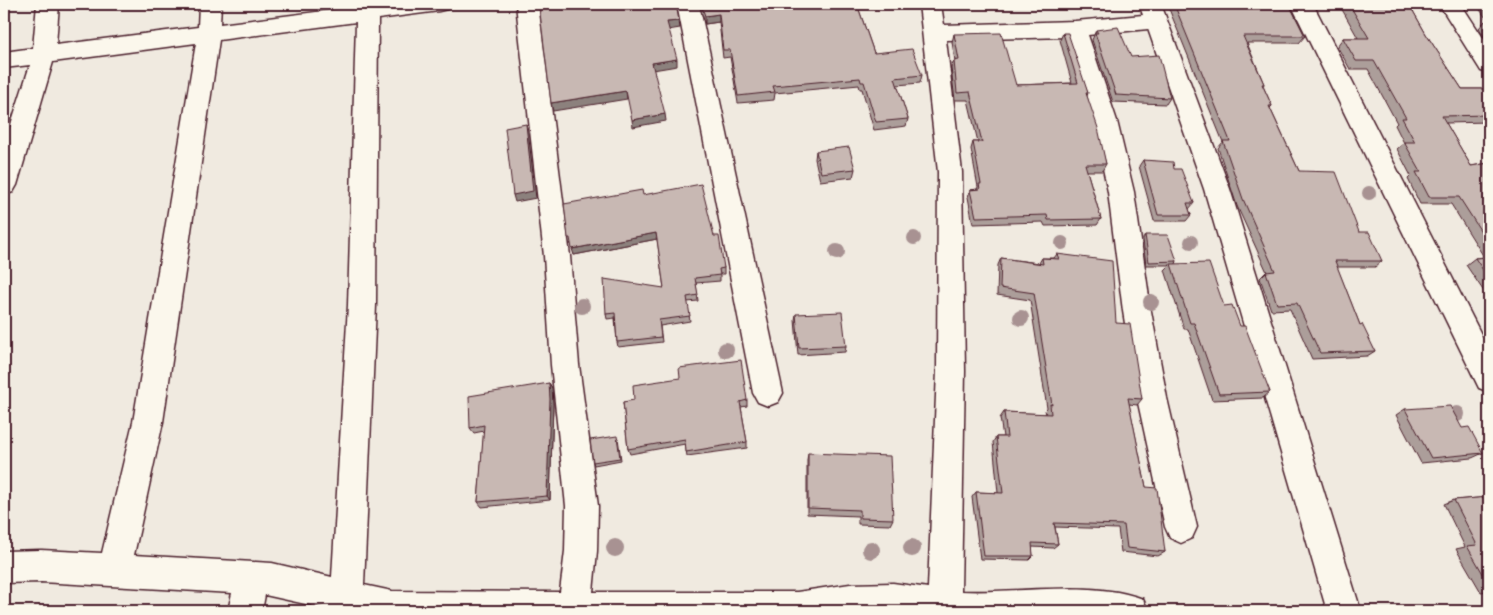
<svg xmlns="http://www.w3.org/2000/svg" width="1493" height="615" font-family="'Architects Daughter',sans-serif">
<rect width="100%" height="100%" fill="#f0eae0"/>
<filter id="ink" filterUnits="userSpaceOnUse"><feTurbulence type="fractalNoise" baseFrequency=".02" numOctaves="2"/><feDisplacementMap in="SourceGraphic" scale="10" xChannelSelector="R" yChannelSelector="G"/><feConvolveMatrix kernelMatrix="1 2 1 2 8 2 1 2 1" color-interpolation-filters="sRGB"/></filter>
<g filter="url(#ink)">
<g fill="none" stroke-linecap="round" stroke-linejoin="round">
<g stroke="#4a1f2b" stroke-width="3">
<g id="minor">
<path d="M37 4H59L56 45 198 27 199 4H221L220 24 356 7V4H450L447 9 439 11 378 19 376 305 364 585 392 591 560 592 565 551 566 506 551 365 544 256 516 4H538L570 256 579 365 598 506 597 551 593 592H797L850 584 893 583 928 588 937 371 938 172 919 4H941L944 25 1075 21 1143 15 1139 4H1161L1230 189 1361 611H1327L1204 189 1148 29 1088 35 1117 121 1134 192 1151 311 1167 398 1197 527 1192 538 1181 543 1170 538 1165 527 1137 398 1123 311 1108 192 1093 121 1066 37 946 40 962 172 965 371 961 591C1015 594 1093 579 1143 599L1148 611H337L265 595 262 611H228L232 593 41 582 4 583V551L41 550 102 553 133 422 196 43 53 62 17 185 13 192 4 195V146L30 65 4 68V52L33 48ZM356 22 348 305 332 577 272 563 134 555 163 422 219 40Z"/>
<polygon points="677,4 699,4 783,393 778,402 768,406 758,402 753,393"/>
<polygon points="1291,4 1313,4 1489,350 1489,392 1479,388"/>
<polygon points="1439,4 1461,4 1489,47 1489,73 1481,71"/>
</g>
</g>
<use href="#minor" fill="#fbf7ec" fill-rule="evenodd"/>
</g>
<g fill="#a89292">
<circle cx="1369" cy="193" r="7"/>
<circle cx="914" cy="238" r="7"/>
<circle cx="1191" cy="242" r="7"/>
<circle cx="1062" cy="243" r="7"/>
<circle cx="837" cy="252" r="8"/>
<circle cx="1151" cy="302" r="8"/>
<circle cx="582" cy="306" r="8"/>
<circle cx="1021" cy="318" r="8"/>
<circle cx="726" cy="350" r="8"/>
<circle cx="1457" cy="414" r="8"/>
<circle cx="615" cy="548" r="9"/>
<circle cx="912" cy="548" r="9"/>
<circle cx="871" cy="550" r="9"/>
</g>
<g fill="#ac9e9a" stroke="#4a1f2b">
<polygon points="699,4 857,4 874,53 922,75 920,83 897,85 908,119 906,126 874,130 862,89 860,89 859,85 775,93 774,100 738,103 730,57 723,58 719,22 705,24"/>
<polygon points="942,4 998,4 943,8"/>
<polygon points="1167,4 1289,4 1305,36 1299,43 1247,43 1264,84 1263,86 1272,106 1270,108 1299,171 1359,232 1382,261 1375,267 1337,267 1360,325 1375,351 1367,356 1312,359 1290,309 1271,310 1260,278 1266,272 1267,272 1237,206 1218,148 1223,142"/>
<polygon points="1339,4 1409,4 1426,34 1462,89 1489,89 1489,122 1446,123 1471,166 1489,163 1489,299 1466,265 1475,258 1484,257 1451,204 1420,204 1408,179 1411,176 1397,149 1404,143 1395,125 1397,123 1368,69 1350,69 1337,46 1343,38 1358,38"/>
<polygon points="1476,4 1489,4 1489,44 1479,28 1485,21 1488,21"/>
<polygon points="1096,30 1131,57 1170,98 1166,104 1113,102 1092,40"/>
<polygon points="1063,33 1088,93 1087,96 1106,164 1102,171 1087,171 1101,219 1097,225 1045,226 1043,222 973,224 968,197 970,190 977,189 978,187 971,149 973,142 978,142 968,100 955,100 951,68 954,61 955,61 952,42 954,34 1016,85 1072,83 1060,40"/>
<polygon points="816,151 855,169 853,177 820,181 815,159"/>
<polygon points="1143,160 1174,169 1194,203 1189,209 1191,215 1186,221 1154,221 1139,166"/>
<polygon points="643,195 714,236 724,268 724,274 720,274 720,281 696,283 698,301 687,302 690,321 660,326 662,342 618,347 617,342 615,318 607,319 606,314 664,288 657,239 574,255 572,244 570,244"/>
<polygon points="1145,235 1177,261 1176,264 1224,306 1240,326 1270,392 1263,398 1212,400 1188,329 1184,329 1165,270 1170,265 1146,265 1143,239"/>
<polygon points="1057,254 1116,323 1142,399 1137,405 1129,404 1146,487 1165,552 1158,556 1121,552 1118,529 1055,527 1058,544 1053,548 1032,547 1033,556 1029,560 980,559 972,497 976,492 998,493 993,442 996,437 1003,437 1000,418 1004,412 1046,414 1045,410 1047,408 1030,300 997,295 998,265 1001,258 1039,263 1042,258 1054,258"/>
<polygon points="796,314 846,346 845,352 798,355 795,320"/>
<polygon points="549,383 552,388 553,404 550,500 482,507 478,502 484,431 474,433 470,428"/>
<polygon points="747,400 747,406 741,407 747,442 747,448 687,456 685,444 630,454 628,449 623,402"/>
<polygon points="1405,409 1462,428 1483,453 1472,458 1421,463 1396,415"/>
<polygon points="618,438 621,460 594,465 593,462"/>
<polygon points="808,453 893,519 890,525 858,524 858,516 807,514 807,460"/>
<polygon points="1489,497 1489,591 1481,592 1456,549 1465,547 1444,504 1454,500"/>
</g>
<g fill="#8c817d" stroke="#4a1f2b">
<polygon points="719,14 719,22 705,24 705,16"/>
<polygon points="679,21 680,28 668,30 667,22"/>
<polygon points="677,59 677,66 653,70 652,63"/>
<polygon points="626,91 627,99 553,111 551,103"/>
<polygon points="665,114 666,121 633,127 632,120"/>
<polygon points="526,124 528,131 536,198 515,202 513,195"/>
<polygon points="656,233 657,239 574,255 572,249"/>
<polygon points="549,383 552,388 553,404 550,500 547,496"/>
</g>
<g fill="#c8b8b3" stroke="#4a1f2b">
<polygon points="544,4 676,4 679,21 667,22 677,59 652,63 665,114 632,120 626,91 551,103 539,5"/>
<polygon points="701,4 857,4 874,53 912,49 922,75 895,78 908,119 876,122 864,82 861,82 860,78 773,86 775,92 738,96 730,50 723,50 719,14 705,16"/>
<polygon points="1174,4 1289,4 1305,36 1243,36 1264,84 1262,84 1272,106 1269,106 1299,171 1336,172 1359,232 1369,232 1382,261 1335,261 1360,325 1362,324 1375,351 1320,353 1297,303 1277,304 1266,272 1275,271 1243,199 1223,141 1230,141"/>
<polygon points="1349,4 1409,4 1426,34 1462,89 1489,89 1489,115 1442,116 1471,166 1489,163 1489,244 1459,197 1429,197 1416,172 1421,172 1404,142 1415,142 1402,118 1406,118 1374,61 1356,61 1343,38 1369,38"/>
<polygon points="1485,21 1489,21 1489,28"/>
<polygon points="1118,27 1131,57 1159,55 1170,98 1116,95 1095,33 1098,33 1096,30"/>
<polygon points="1001,33 1016,85 1078,83 1063,33 1068,33 1088,93 1086,93 1098,128 1106,164 1085,164 1101,219 1048,220 1047,215 976,217 970,190 980,189 979,184 981,184 973,142 982,142 970,92 957,93 954,61 959,60 954,34"/>
<polygon points="526,124 533,191 513,195 505,128"/>
<polygon points="849,147 855,169 821,173 816,151"/>
<polygon points="1143,160 1173,162 1174,169 1181,169 1194,203 1187,203 1191,215 1158,215"/>
<polygon points="701,184 714,236 719,236 724,268 719,269 720,275 695,278 698,295 687,297 690,316 659,320 661,337 617,342 615,313 606,314 604,279 664,288 656,233 572,249 570,238 568,238 564,204 642,190 643,195"/>
<polygon points="1145,235 1168,235 1177,261 1149,262"/>
<polygon points="1057,254 1112,261 1116,323 1130,324 1142,399 1128,398 1146,487 1157,488 1165,552 1127,548 1124,525 1054,523 1058,544 1032,543 1033,556 984,556 976,492 1003,493 996,437 1007,437 1004,412 1051,414 1050,404 1052,405 1034,293 1000,288 1001,258 1043,264 1042,258 1059,259"/>
<polygon points="1489,257 1489,279 1475,258"/>
<polygon points="1209,263 1224,306 1232,305 1240,326 1245,326 1270,392 1219,394 1194,323 1190,323 1171,264"/>
<polygon points="842,312 846,346 799,348 796,314"/>
<polygon points="741,360 747,400 740,402 747,442 686,452 685,439 628,449 623,402 634,400 633,385 680,378 679,368"/>
<polygon points="549,383 550,399 547,496 478,502 484,425 470,428 469,396"/>
<polygon points="1450,406 1462,428 1469,427 1483,453 1431,458 1405,409"/>
<polygon points="617,436 620,458 593,462 590,440"/>
<polygon points="808,453 890,456 893,519 860,518 860,510 808,508"/>
<polygon points="1489,497 1489,584 1467,546 1477,545 1454,500"/>
</g>
</g>
<rect width="1493" height="615" fill="none" stroke="#fbf7ec" stroke-width="20"/>
<rect x="10" y="10" width="1473" height="595" fill="none" stroke="#4a1f2b" stroke-width="2" filter="url(#ink)"/>
</svg>
